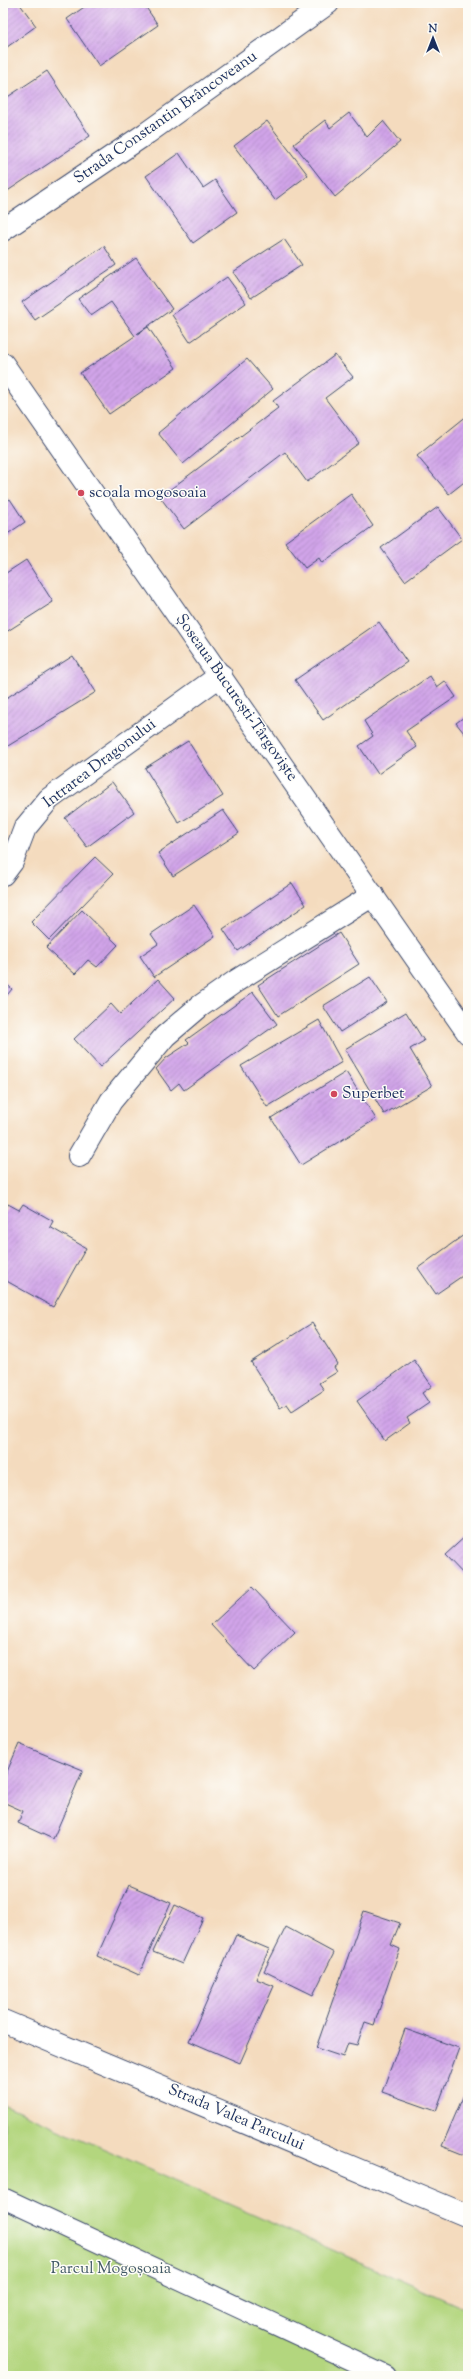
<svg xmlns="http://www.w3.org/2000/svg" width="471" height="2379" font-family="'Sorts Mill Goudy',serif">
<defs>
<pattern id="building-hatch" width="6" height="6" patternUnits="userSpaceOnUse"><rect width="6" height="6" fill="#d1a4e9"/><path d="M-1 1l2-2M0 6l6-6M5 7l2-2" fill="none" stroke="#a986c0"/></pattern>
</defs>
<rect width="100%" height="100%" fill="#fdfcf7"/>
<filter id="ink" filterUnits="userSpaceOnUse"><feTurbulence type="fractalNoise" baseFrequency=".025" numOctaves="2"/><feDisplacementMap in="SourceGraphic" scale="8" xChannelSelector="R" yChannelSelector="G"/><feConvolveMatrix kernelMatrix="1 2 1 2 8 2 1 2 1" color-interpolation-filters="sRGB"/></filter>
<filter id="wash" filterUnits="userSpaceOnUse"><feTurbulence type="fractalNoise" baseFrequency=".012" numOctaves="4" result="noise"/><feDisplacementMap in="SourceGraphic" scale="16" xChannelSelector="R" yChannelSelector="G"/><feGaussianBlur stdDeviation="0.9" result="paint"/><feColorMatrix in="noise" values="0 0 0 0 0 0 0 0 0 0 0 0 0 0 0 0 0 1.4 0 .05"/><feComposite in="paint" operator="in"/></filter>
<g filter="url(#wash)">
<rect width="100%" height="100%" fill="#f4dbbe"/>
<polygon fill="#b3d67e" stroke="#67826e" points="3,2104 468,2310 468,2376 3,2376"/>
<g id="blocks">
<g fill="url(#building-hatch)">
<polygon points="3,3 19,3 36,26 3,50"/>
<polygon points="90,3 143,3 158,25 99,66 67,19"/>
<polygon points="47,71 90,136 3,194 3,100"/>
<polygon points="349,113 367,137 383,121 400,142 335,197 294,144 325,120 330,128"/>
<polygon points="267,121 308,175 275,200 234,146"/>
<polygon points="179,153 203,188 215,180 237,212 193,243 146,176"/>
<polygon points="284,239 302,265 251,298 233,272"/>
<polygon points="104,246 116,265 35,320 22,302"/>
<polygon points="136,258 172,309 137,334 148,327 176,368 109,414 80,373 135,336 111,302 91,316 78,299"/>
<polygon points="227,277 246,303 190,342 172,315"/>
<polygon points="335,355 353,377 325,398 359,443 307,482 285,452 184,529 160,497 278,408 273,401"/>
<polygon points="247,359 273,389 183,464 158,433"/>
<polygon points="468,415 468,479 449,494 417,456"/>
<polygon points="351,494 373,526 322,563 319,558 305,568 285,542"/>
<polygon points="10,499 25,522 3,537 3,504"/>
<polygon points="438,507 462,539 405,581 381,548"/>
<polygon points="26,560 53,602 3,634 3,575"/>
<polygon points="379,622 407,662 323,720 295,680"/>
<polygon points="73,656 96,692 3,749 3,700"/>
<polygon points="430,676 437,687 445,681 456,697 406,731 417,747 378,774 359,746 373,736 364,721"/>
<polygon points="468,714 468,738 456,723"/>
<polygon points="188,741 223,796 179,823 145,768"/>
<polygon points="112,782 134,812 87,847 65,818"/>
<polygon points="223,810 239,833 173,876 158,853"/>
<polygon points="95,857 113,874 49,940 31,922"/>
<polygon points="292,883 306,905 238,951 223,929"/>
<polygon points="194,905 215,936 154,977 140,956 158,944 151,934"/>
<polygon points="82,910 118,945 97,967 88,960 75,974 46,948"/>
<polygon points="339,933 359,964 278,1016 258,985"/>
<polygon points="370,977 387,1002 340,1032 323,1006"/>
<polygon points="158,979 175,998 100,1067 74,1039 111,1004 120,1014"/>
<polygon points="3,981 12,989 3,1000"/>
<polygon points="253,992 277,1024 184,1090 179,1083 171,1090 156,1069 166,1058 189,1043 186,1040"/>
<polygon points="406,1012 424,1041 410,1049 432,1086 384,1114 345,1049"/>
<polygon points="319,1020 342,1062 267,1107 241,1066"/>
<polygon points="346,1072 376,1119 301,1165 271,1118"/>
<polygon points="8,1204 19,1210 23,1204 53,1221 50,1227 86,1248 53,1307 3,1279 3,1213"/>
<polygon points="468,1232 468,1272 436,1294 418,1268"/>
<polygon points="312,1323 338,1364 334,1367 337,1372 319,1383 324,1390 292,1411 287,1404 280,1408 251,1362"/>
<polygon points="414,1360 432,1386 422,1393 429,1403 407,1418 410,1423 385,1441 357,1401"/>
<polygon points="468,1534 468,1579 445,1555"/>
<polygon points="252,1587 295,1632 254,1671 211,1625"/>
<polygon points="19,1744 83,1770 53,1839 18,1823 23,1811 3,1802 3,1781"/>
<polygon points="129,1885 171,1903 139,1975 97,1956"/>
<polygon points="175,1905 203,1918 182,1964 153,1952"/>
<polygon points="364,1911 400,1923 391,1945 400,1949 374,2025 365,2022 357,2045 348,2043 343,2057 316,2048"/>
<polygon points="286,1927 334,1953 313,1995 264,1971"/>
<polygon points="236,1935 269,1949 256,1979 274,1986 240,2063 189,2041"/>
<polygon points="405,2029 459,2048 436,2111 382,2092"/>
<polygon points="468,2085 468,2154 467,2156 442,2146"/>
</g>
</g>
</g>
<g filter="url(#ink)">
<use href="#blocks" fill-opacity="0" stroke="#3c496c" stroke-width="1"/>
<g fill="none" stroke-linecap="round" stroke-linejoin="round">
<g stroke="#3c496c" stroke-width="22">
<polyline id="pedestrian" points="3,2198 386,2376"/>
</g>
<g stroke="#3c496c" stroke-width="24">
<g id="minor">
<polyline points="3,230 147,133 328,3"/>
<polyline points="3,874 12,862 25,828 49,799 221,675"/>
<polyline points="79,1156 111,1101 165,1036 199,1007 236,981 373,895"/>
</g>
</g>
<g stroke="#3c496c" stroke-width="24">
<polyline id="tertiary" points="3,2021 468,2216"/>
</g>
<g stroke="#3c496c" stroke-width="24">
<polyline id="primary" points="3,364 468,1033"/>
</g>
<use href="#pedestrian" stroke="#fff" stroke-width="20"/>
<use href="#minor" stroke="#fff" stroke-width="22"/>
<use href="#tertiary" stroke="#fff" stroke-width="22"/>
<use href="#primary" stroke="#fff" stroke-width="22"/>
</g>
</g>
<g fill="#d1495b" stroke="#fdfcf7" stroke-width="1.5">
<circle cx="81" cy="493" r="4"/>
<circle cx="334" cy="1094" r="4"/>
</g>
<g text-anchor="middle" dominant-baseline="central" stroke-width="3" stroke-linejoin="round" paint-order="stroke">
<g font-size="16" fill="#1b2f5e" stroke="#fdfcf7">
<text transform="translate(166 118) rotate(-35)">Strada Constantin Brâncoveanu</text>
<text transform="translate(236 698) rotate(55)">Șoseaua București-Târgoviște</text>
<text transform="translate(100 764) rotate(-37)">Intrarea Dragonului</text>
<text transform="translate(236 2118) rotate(23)">Strada Valea Parcului</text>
</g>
<g font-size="16" fill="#1b2f5e" stroke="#fdfcf7" text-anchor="start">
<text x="89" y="493">scoala mogosoaia</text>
<text x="342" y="1094">Superbet</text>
</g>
<g font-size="16" fill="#415966" stroke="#fdfcf7">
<text x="111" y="2269">Parcul Mogoșoaia</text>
</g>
</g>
<rect width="471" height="2379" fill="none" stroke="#fdfcf7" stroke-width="16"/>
<g transform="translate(433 38)" stroke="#fdfcf7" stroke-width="3" paint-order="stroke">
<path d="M0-3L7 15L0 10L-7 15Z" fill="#1b2f5e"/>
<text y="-6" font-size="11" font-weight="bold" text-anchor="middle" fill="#1b2f5e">N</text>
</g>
</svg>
